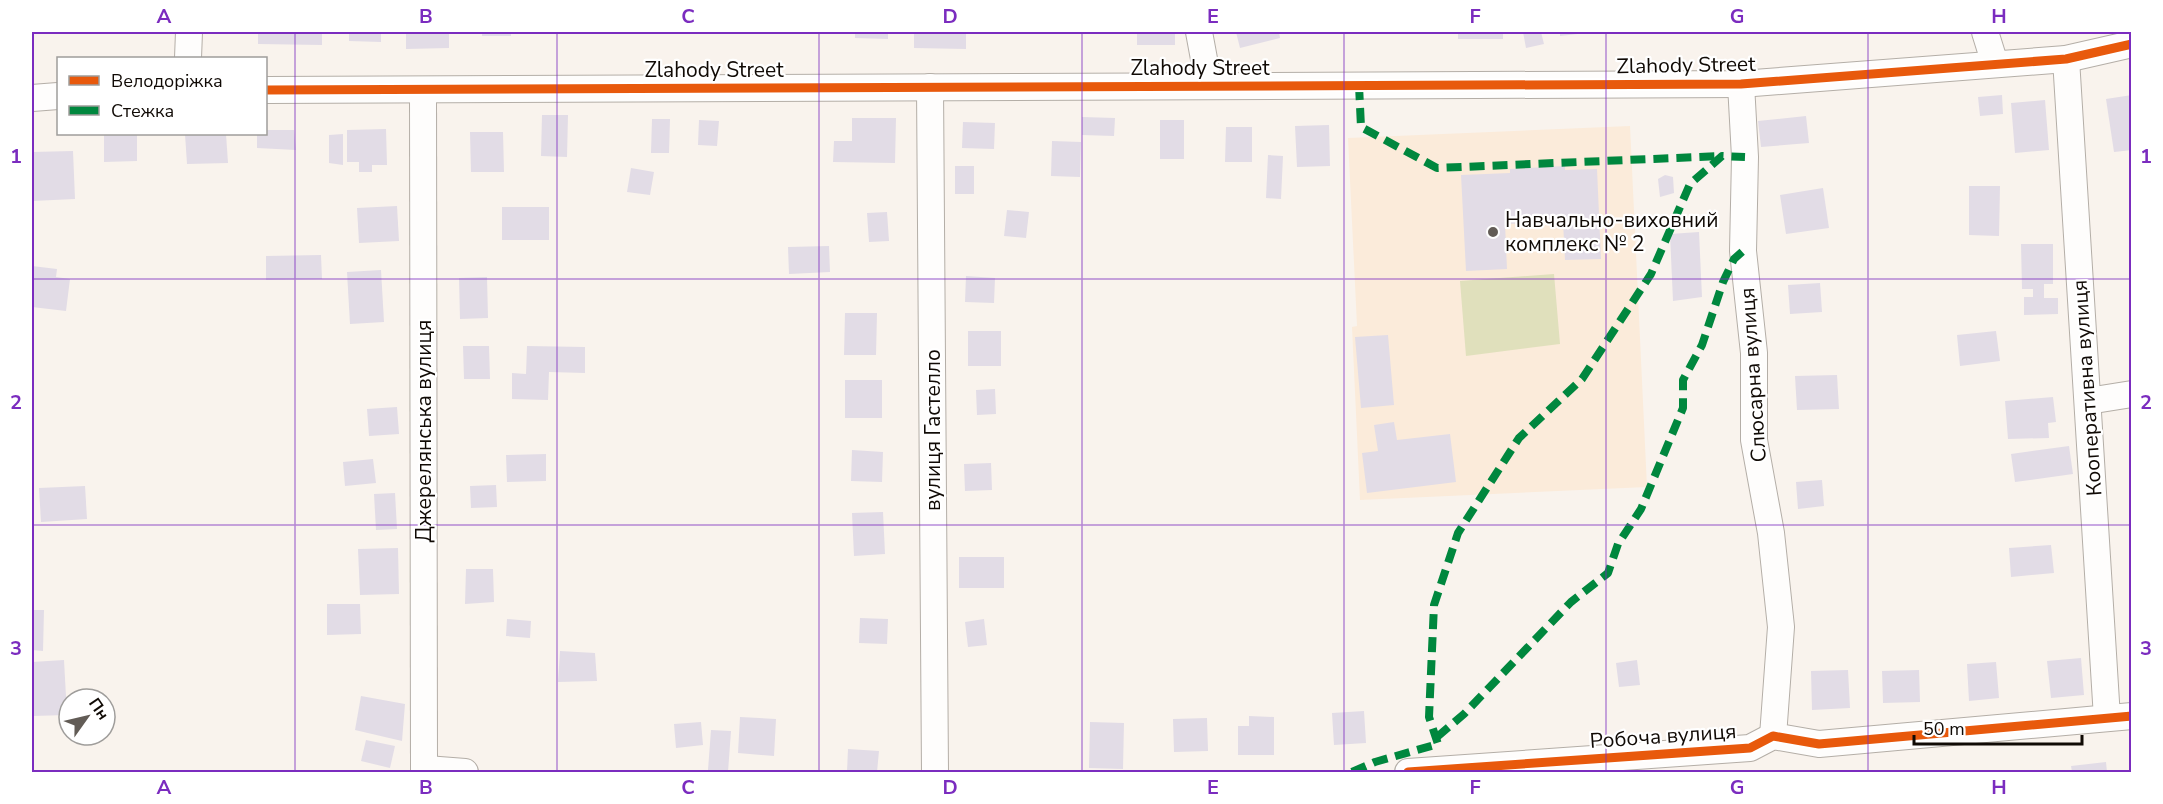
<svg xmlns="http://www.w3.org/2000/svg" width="2163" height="804" font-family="'Nunito Sans',sans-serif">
<rect width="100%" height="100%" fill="#f9f3ed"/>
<polygon fill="#fbebda" points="1630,126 1647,487 1360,500 1352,327 1357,326 1348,138"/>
<polygon fill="#e0e0bc" points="1554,274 1560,344 1466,356 1460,281"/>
<g fill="#e2dce6">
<polygon points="258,32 322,32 322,45 258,44"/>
<polygon points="349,32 381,32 381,42 349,41"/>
<polygon points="406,32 449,32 449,48 406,49"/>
<rect x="482" y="32" width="29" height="4"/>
<rect x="630" y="32" width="47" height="2"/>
<polygon points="855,32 888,32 888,39 855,38"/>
<polygon points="914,32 966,32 966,49 914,48"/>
<rect x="1137" y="32" width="38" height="13"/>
<polygon points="1236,32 1279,32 1280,38 1240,48"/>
<rect x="1458" y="32" width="45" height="7"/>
<polygon points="1523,32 1541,32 1544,44 1526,48"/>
<polygon points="1560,32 1586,32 1586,33 1560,36"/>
<polygon points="2002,95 2003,114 1980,116 1978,97"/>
<polygon points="2132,95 2132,150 2114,152 2106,99"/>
<polygon points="2045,100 2049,150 2015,153 2011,103"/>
<polygon points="542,115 568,115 567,157 541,156"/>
<polygon points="1806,116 1809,143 1761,147 1758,121"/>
<polygon points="1082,117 1115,118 1114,136 1082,135"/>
<polygon points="852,118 896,118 895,163 833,162 834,141 852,141"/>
<polygon points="652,119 670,119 669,153 651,153"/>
<polygon points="699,120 719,121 717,146 698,145"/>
<rect x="1160" y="120" width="24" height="39"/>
<polygon points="963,122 995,123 994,149 962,148"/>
<polygon points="1329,125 1330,166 1297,167 1295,126"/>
<polygon points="1226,127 1252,127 1252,162 1225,162"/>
<polygon points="386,129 387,165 372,165 372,172 359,172 359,162 347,162 347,130"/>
<polygon points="266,130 294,130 296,150 257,148 257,134 266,134"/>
<polygon points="470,132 503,132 504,172 471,172"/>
<polygon points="104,134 137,134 137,161 104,162"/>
<polygon points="185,134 226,134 228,163 187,164"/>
<polygon points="343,134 343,165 329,163 329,135"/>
<polygon points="1052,141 1081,142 1080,177 1051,176"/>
<polygon points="73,151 75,199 32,201 32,152"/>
<polygon points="1268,155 1283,156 1281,199 1266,198"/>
<rect x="955" y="166" width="19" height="28"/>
<polygon points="1565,166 1565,170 1597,169 1601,259 1565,260 1563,222 1505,224 1507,269 1466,271 1461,175 1510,173 1510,169"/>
<polygon points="631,168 654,172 650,195 627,192"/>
<polygon points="1665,175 1673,177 1674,193 1660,197 1658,179"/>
<polygon points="1969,186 2000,186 1999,236 1969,235"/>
<polygon points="1823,188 1829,228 1786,234 1780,195"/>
<polygon points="397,206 399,241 359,243 357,208"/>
<rect x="502" y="207" width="47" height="33"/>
<polygon points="1007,210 1029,212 1026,238 1004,236"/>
<polygon points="887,212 889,241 869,242 867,213"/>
<polygon points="1699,232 1702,297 1673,301 1670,234"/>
<polygon points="2021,244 2053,244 2053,284 2044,284 2044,298 2058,298 2058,314 2024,315 2024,297 2033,297 2033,289 2022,289"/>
<polygon points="829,246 830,272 789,274 788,247"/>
<polygon points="321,255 322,279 266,280 266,256"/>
<polygon points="32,266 57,269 56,277 70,279 66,311 32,307"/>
<polygon points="381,270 384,322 350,324 347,272"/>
<polygon points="966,276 995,278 994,303 965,302"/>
<polygon points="487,277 488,318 460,319 459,278"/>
<polygon points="1820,283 1822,312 1790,314 1788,285"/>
<polygon points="845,313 877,313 876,355 844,355"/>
<rect x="968" y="331" width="33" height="35"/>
<polygon points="1996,331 2000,361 1960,366 1957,335"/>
<polygon points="1388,335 1394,405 1361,408 1355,337"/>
<polygon points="463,346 489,346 490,379 464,379"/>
<polygon points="527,346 585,347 585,373 549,372 548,400 512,399 512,373 526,374"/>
<polygon points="1837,375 1839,409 1797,410 1795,376"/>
<rect x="845" y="380" width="37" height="38"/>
<polygon points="995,389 996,414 977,415 976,390"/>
<polygon points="2053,397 2056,422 2048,423 2049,438 2008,439 2005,401"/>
<polygon points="397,407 399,434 369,436 367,409"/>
<polygon points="1394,422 1397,440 1450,434 1456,482 1367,493 1362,453 1378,451 1374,425"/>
<polygon points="2069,446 2073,474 2015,482 2011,454"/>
<polygon points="852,450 883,452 882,482 851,481"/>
<polygon points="546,454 546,481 507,482 506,455"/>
<polygon points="373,459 376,483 345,486 343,462"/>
<polygon points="991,463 992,490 965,491 964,464"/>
<polygon points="1822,480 1824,506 1798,509 1796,482"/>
<polygon points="496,485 497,507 471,508 470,486"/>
<polygon points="85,486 87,519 41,522 39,488"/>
<polygon points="395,493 397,529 376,530 374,494"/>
<polygon points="883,512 885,554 854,556 852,513"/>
<polygon points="2051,545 2054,573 2011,577 2009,548"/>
<polygon points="398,548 399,594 360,595 358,549"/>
<rect x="959" y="557" width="45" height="31"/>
<polygon points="466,569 493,569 494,602 465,604"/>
<polygon points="327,604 360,604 361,634 327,635"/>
<polygon points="32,610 44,610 43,651 32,650"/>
<polygon points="860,618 888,619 887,644 859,643"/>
<polygon points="507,619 531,621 530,638 506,636"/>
<polygon points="984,619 987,645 968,647 965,622"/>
<polygon points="560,651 595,653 597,681 558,682"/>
<polygon points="2081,658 2084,695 2051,698 2047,661"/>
<polygon points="64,660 67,715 32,716 32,662"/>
<polygon points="1637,660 1640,685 1619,687 1616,663"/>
<polygon points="1996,662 1999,698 1969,701 1967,664"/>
<polygon points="1848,670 1850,708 1812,710 1811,671"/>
<polygon points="1919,670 1920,702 1883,703 1882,671"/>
<polygon points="361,696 405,704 402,741 355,730"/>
<polygon points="1364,711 1366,743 1334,745 1332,713"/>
<polygon points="1249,716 1274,717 1274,755 1238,755 1238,726 1249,726"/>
<polygon points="740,717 776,719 774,756 738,753"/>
<polygon points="1207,718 1208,751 1174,752 1173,719"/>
<polygon points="701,722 703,745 676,748 674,724"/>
<polygon points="1090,722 1124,723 1123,769 1089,768"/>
<polygon points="711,730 731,731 728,772 708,770"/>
<polygon points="366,740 395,746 390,768 361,761"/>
<polygon points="848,749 879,751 877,772 847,772"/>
<polygon points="2106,762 2107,772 2072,772 2071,766"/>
</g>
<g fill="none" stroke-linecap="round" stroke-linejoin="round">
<g stroke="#b4aea7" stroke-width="28">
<g id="minor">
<polyline points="1199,32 1209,86"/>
<polyline points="1985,32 1995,64"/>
<polyline points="188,58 189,32"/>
<polyline points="2066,59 2107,718"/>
<polyline points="1741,84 1745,157 1743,251 1754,353 1754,440 1771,533 1781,627 1773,736"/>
<polyline points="930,87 935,772"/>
<polyline points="266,90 1741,84 2066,59 2132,44"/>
<polyline points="423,90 424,772"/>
<polyline points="32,98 58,96"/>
<polyline points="2088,401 2132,394"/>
<polyline points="426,769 465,772"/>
<polyline points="1408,772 1750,748 1773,736 1819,744 2132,716"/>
</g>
</g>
<use href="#minor" stroke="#fefdfc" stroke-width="26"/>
<g stroke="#00873e" stroke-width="8" stroke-dasharray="15 8" stroke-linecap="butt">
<polyline points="1359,85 1361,127 1437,168 1722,156"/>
<polyline points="1437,737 1464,714 1571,602 1608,573 1618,544 1641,509 1683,408 1683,380 1702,345 1723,282 1734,259 1743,251"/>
<polyline points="1352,772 1375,762 1438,744 1429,717 1434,605 1458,533 1519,438 1582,379 1651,274 1690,184 1722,156 1745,157"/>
</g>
<g stroke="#fff" stroke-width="13">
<g id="cycleway">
<polyline points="266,90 1741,84 2066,59 2132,44"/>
<polyline points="1408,772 1750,748 1773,736 1819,744 2132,716"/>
</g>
</g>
<use href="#cycleway" stroke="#e8590c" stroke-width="9"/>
</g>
<path fill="none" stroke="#7b2cbf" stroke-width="1.5" stroke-opacity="0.55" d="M295 32V772M557 32V772M819 32V772M1082 32V772M1344 32V772M1606 32V772M1868 32V772M32 279H2132M32 525H2132"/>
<circle fill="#625c56" stroke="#fff" stroke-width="2" cx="1493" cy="232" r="6"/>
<g text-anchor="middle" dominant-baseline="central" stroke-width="4.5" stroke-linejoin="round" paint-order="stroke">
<g font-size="21" fill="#100a05" stroke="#fff">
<text transform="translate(1686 65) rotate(-1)">Zlahody Street</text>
<text x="1200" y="68">Zlahody Street</text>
<text x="714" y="70">Zlahody Street</text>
<text transform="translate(1753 375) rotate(-94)">Слюсарна вулиця</text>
<text transform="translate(2087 388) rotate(-94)">Кооперативна вулиця</text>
<text transform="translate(933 430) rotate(-90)">вулиця Гастелло</text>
<text transform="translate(424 431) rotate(-90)">Джерелянська вулиця</text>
<text transform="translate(1663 736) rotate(-4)">Робоча вулиця</text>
</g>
<g font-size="21" fill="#100a05" stroke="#fff" text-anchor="start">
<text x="1505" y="220">Навчально-виховний<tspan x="1505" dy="24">комплекс № 2</tspan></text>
</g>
</g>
<rect width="2163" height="804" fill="none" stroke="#ffffff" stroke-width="66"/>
<rect x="57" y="57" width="210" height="78" fill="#ffffff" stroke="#9f9d9b" stroke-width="1.5"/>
<rect x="69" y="76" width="30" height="9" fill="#e8590c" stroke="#9f9d9b" stroke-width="1.5"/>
<text x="111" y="87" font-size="18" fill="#100a05">Велодоріжка</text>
<rect x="69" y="106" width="30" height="9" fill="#00873e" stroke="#9f9d9b" stroke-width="1.5"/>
<text x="111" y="117" font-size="18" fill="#100a05">Стежка</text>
<g transform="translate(87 717) rotate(56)"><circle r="28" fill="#ffffff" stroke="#9f9d9b" stroke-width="1.5"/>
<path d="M0-4.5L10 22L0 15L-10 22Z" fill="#625c56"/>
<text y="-9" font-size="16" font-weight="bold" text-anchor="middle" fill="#100a05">Пн</text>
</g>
<path d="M1914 735v9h168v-9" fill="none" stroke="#100a05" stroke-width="3"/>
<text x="1923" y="735" font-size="18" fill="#100a05" stroke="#ffffff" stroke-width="4.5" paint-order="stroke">50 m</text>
<rect x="33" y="33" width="2097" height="738" fill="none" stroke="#7b2cbf" stroke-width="2"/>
<g font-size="20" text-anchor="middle" font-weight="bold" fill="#7b2cbf">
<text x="164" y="23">A</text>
<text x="426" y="23">B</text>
<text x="688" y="23">C</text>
<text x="950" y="23">D</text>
<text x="1213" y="23">E</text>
<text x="1475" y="23">F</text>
<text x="1737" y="23">G</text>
<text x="1999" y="23">H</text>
<text x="16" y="163">1</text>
<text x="2146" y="163">1</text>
<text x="16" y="409">2</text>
<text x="2146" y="409">2</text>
<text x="16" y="655">3</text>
<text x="2146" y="655">3</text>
<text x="164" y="794">A</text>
<text x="426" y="794">B</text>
<text x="688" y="794">C</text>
<text x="950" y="794">D</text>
<text x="1213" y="794">E</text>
<text x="1475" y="794">F</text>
<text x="1737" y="794">G</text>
<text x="1999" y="794">H</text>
</g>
</svg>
